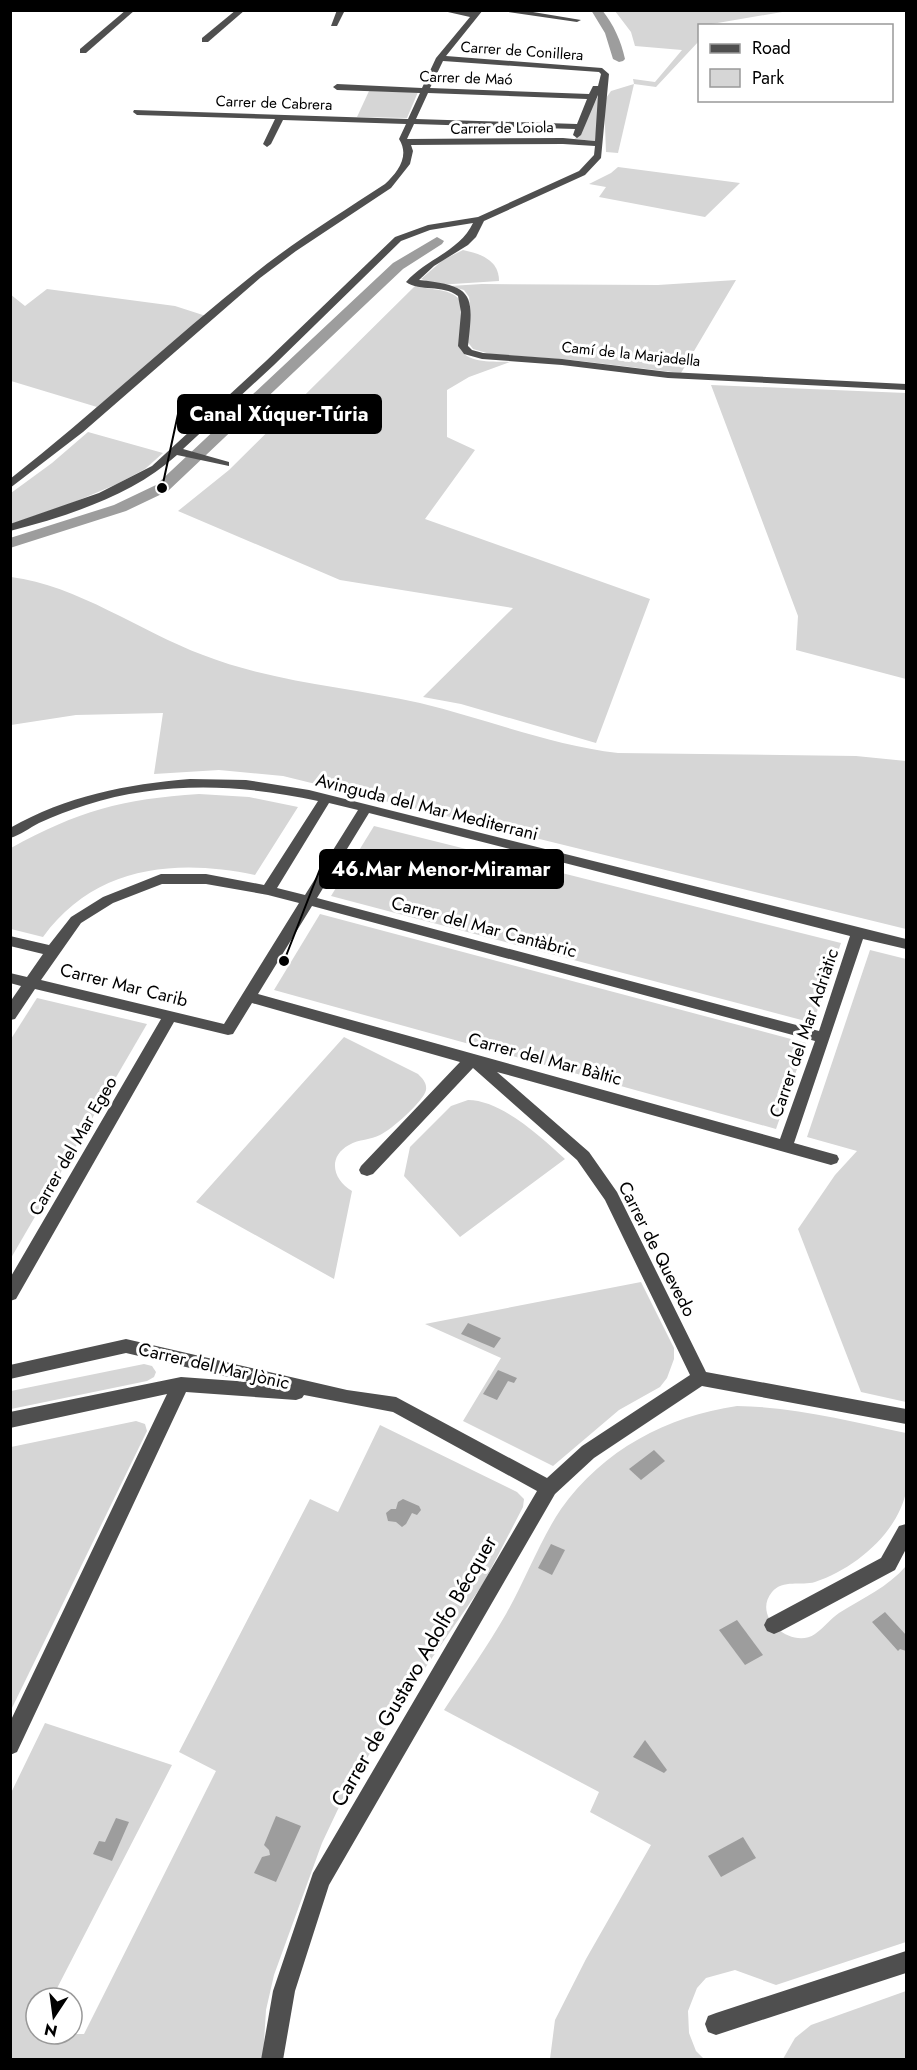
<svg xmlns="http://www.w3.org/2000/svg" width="917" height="2070" font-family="Jost,sans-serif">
<rect width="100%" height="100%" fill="#fff"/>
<g fill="#d6d6d6">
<polygon points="615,11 788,11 700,26 699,41 656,87 634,84 633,79 655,82 682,50 635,46 631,32"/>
<polygon points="634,84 618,153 606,152 604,101 611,91"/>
<polygon points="602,89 595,141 575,139"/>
<polygon points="369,91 418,92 407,118 357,117"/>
<polygon points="618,167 740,183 705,217 599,197 606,187 589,184 611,173"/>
<path d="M463 250C481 254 499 260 499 281L437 285 421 279 443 260Z"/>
<polygon points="736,280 681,373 572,360 490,354 473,349 467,341 470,305 469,297 464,290 450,286 482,284 658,285"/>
<path d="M415 286C429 290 454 288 461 302L460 349C469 364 494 361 510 362L469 377 447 390V437L475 450 425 519 650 599 596 743 461 704 423 697 513 608 340 580 178 511 229 470Z"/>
<polygon points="47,289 175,306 206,316 97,407 11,381 10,294 25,306"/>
<polygon points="711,385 906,393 906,679 796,650 798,616"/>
<polygon points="88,432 163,453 145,469 117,484 72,503 11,524 11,493 52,463"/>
<path d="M11 577C77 585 141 632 203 655 272 682 349 687 420 703 486 719 551 745 618 753L856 756 906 761V929L283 776 219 770 154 774 163 713 76 715 11 725Z"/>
<path d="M199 794 249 797 298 807 255 875C176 858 94 866 43 937L11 929V848C78 811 122 799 199 794Z"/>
<polygon points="374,826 841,943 813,1023 331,896"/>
<polygon points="320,914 806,1043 776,1129 274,990"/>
<polygon points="870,950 906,959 906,1402 861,1392 798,1229 835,1175 857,1151 807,1137"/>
<polygon points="37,998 147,1024 11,1258 11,1039"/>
<path d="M344 1037 418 1074C423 1079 427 1083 426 1090 424 1101 391 1130 380 1135 371 1140 359 1139 349 1145 327 1157 333 1180 352 1191L334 1279 196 1202Z"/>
<path d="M468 1100C501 1100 541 1137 565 1159L460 1237 404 1176 410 1147 451 1106Z"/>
<polygon points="641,1282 674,1348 674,1359 667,1378 660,1387 619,1410 553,1466 463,1421 501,1358 425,1324"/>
<polygon points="144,1364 152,1366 156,1372 154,1377 147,1381 11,1409 11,1391"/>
<path d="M737 1406C795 1407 850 1421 906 1433 906 1451 910 1474 906 1492 897 1534 854 1569 815 1582 801 1586 783 1579 772 1592 751 1617 792 1650 815 1634 824 1628 830 1619 839 1613 863 1598 888 1587 906 1566V1942L776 1985 735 1970 706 1978 697 1988 688 2011 689 2033 696 2051 704 2059H550L555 2020 586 1959 651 1845 590 1812 599 1792 444 1710C465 1678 487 1647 506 1614 525 1581 540 1540 561 1509 603 1450 667 1416 737 1406Z"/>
<polygon points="136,1421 145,1424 147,1431 11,1710 11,1447"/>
<polygon points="380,1425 517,1492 524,1499 523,1507 483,1584 414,1684 348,1788 322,1843 274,1975 266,2010 263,2059 11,2059 10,1795 45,1723 172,1765 52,1998 36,1998 36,2034 84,2034 216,1771 179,1752 310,1499 338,1512"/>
<polygon points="906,1991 906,2059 783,2059 795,2038 811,2025"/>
</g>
<g fill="#9d9d9d">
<polygon points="468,1323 501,1338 494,1348 461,1334"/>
<polygon points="498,1370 517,1378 514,1383 508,1381 497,1400 483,1394"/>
<polygon points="654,1450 665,1461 641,1480 629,1469"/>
<polygon points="403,1499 419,1506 421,1510 417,1515 412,1513 406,1524 402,1527 396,1522 388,1521 386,1513 391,1509 396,1509 398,1502"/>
<polygon points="551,1544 565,1550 552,1575 538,1568"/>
<polygon points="885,1612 906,1635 906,1651 900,1649 898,1651 872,1622"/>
<polygon points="737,1620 763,1655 745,1665 719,1630"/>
<polygon points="645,1740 667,1770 664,1773 633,1757"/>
<polygon points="276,1816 301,1826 276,1882 254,1873 262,1857 270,1855 269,1850 264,1845"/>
<polygon points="116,1818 129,1822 112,1861 93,1854 99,1841 105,1842"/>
<polygon points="743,1837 756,1858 721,1877 708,1856"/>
</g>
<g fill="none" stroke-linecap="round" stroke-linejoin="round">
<g fill="#9d9d9d" fill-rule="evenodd">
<path d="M591 10H602C614 25 621 41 625 59L623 61 619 62 613 59 605 33Z"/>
<polygon points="437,237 444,241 442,244 403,269 168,491 126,511 10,548 10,538 114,505 156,485 393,263"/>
</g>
<g fill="#4f4f4f" fill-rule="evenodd">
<polygon points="126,10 135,10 86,53 80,53 80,49"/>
<polygon points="236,10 245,10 208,42 202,42 202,38"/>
<polygon points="337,10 345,10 337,26 331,26"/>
<path d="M439 10 473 12 483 10 446 56 602 68 609 74 601 158 585 175 484 221 476 237 468 245 434 266 419 280C474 286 474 294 468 346L472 350 483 353 562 359 668 372 906 384V390L668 378 562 365 482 359 464 354 458 346 461 312 458 296C442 284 420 292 406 282 426 259 460 251 473 223L430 230 401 241 274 365 183 449 229 462V466L177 455C133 495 68 516 10 531V524L99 493 152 466 266 361 395 237 428 225 478 217 579 171 594 155 595 146 563 144 411 145 413 151 410 164 391 188 296 251 260 278 83 432 10 488V479C94 413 171 340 254 274 295 241 341 213 385 184 398 172 410 156 399 139L406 124 283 120 271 144 267 147 263 144 275 119 137 115 133 112 134 110 408 119 420 93 337 90 333 87 337 84 422 88 436 58 470 17ZM443 61 599 72 601 74 598 86H593L589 94 430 88ZM428 93 587 99 577 124 416 119ZM598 95 595 141 563 138 407 139 414 124 575 129 573 135 577 138 581 135Z"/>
<polygon points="495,10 521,10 581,20 577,22"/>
<path d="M190 779 246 780 309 790 906 939V949L863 939 794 1143 837 1155 839 1159 837 1163 831 1165 497 1072 589 1152 617 1192 706 1372 906 1409V1424L702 1386 594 1458 555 1494 329 1885 295 1991 283 2060H261L273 1991 313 1873 537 1491 393 1412 304 1395 302 1398 296 1400 186 1392 17 1752 10 1755V1722L167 1394 10 1428V1412L181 1377 250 1382 126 1353 10 1379V1365L126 1339 347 1390 396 1397 547 1478 582 1446 690 1375 605 1200 577 1160 473 1068 373 1174 367 1176 361 1174 359 1170 361 1166 460 1062 252 1003 233 1034 228 1035 174 1022 16 1299 10 1301V1278L161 1019 35 989 15 1019 10 1020V1002L21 986 10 983V973L27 977 43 954 10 946V936L49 945 71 917 103 897 161 874H206L264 885 318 801C242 784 161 781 86 805 70 810 54 816 39 823 29 828 21 835 10 838V828C66 796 127 784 190 779ZM329 803 358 810 305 895 277 888ZM369 813 850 936 819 1031 317 898ZM162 884H206L268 895 299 903 224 1024 41 980 81 923 113 903ZM312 906 815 1041 780 1139 258 994Z"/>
<polygon points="906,1524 906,1549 895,1570 781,1631 774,1634 767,1631 764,1625 767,1619 881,1558 899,1526"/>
<polygon points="906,1951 906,1973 716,2035 708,2032 705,2024 708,2016 716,2013"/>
</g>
</g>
<g text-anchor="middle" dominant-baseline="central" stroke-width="6" stroke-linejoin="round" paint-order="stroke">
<g font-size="15" fill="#000" stroke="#fff">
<text transform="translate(522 51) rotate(4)">Carrer de Conillera</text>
<text transform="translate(466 78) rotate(2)">Carrer de Maó</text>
<text transform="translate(274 103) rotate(2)">Carrer de Cabrera</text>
<text transform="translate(502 128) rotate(-1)">Carrer de Loiola</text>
<text transform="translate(631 354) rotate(6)">Camí de la Marjadella</text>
</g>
<g font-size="18" fill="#000" stroke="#fff">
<text transform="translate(427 807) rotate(14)">Avinguda del Mar Mediterrani</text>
<text transform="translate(484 927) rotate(15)">Carrer del Mar Cantàbric</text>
<text transform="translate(124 985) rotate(14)">Carrer Mar Carib</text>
<text transform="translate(804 1033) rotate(-71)">Carrer del Mar Adriàtic</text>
<text transform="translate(545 1059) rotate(15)">Carrer del Mar Bàltic</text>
<text transform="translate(73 1146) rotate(-60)">Carrer del Mar Egeo</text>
<text transform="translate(657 1249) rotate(63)">Carrer de Quevedo</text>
<text transform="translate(214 1366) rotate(13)">Carrer del Mar Jònic</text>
</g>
<g font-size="21" fill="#000" stroke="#fff">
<text transform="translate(414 1671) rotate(-60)">Carrer de Gustavo Adolfo Bécquer</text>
</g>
</g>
<path fill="none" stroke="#000" stroke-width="2" d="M162 488L178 414M284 961L320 869"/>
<g fill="#000" stroke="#fff" stroke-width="2">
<circle cx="162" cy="488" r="6"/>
<circle cx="284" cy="961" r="6"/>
</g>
<g fill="#000" stroke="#000" stroke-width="2">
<rect x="178" y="395" width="203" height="38" rx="6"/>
<rect x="320" y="850" width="243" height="38" rx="6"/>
</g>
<g font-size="20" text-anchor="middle" font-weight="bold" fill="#fff">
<text x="279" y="421">Canal Xúquer-Túria</text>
<text x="441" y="876">46.Mar Menor-Miramar</text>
</g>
<rect width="917" height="2070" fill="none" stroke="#000000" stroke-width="24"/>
<rect x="698" y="24" width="195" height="78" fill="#ffffff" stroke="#999999" stroke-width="1.5"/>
<rect x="710" y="44" width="30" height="9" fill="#4f4f4f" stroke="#999999" stroke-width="1.5"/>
<text x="752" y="54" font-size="18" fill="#000000">Road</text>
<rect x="710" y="69" width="30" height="18" fill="#d6d6d6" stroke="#999999" stroke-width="1.5"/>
<text x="752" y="84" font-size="18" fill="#000000">Park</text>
<g transform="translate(54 2016) rotate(193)"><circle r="28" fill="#ffffff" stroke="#999999" stroke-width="1.5"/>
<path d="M0-4.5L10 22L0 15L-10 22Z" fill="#000000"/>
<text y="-9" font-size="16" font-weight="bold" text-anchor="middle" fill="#000000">N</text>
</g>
</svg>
